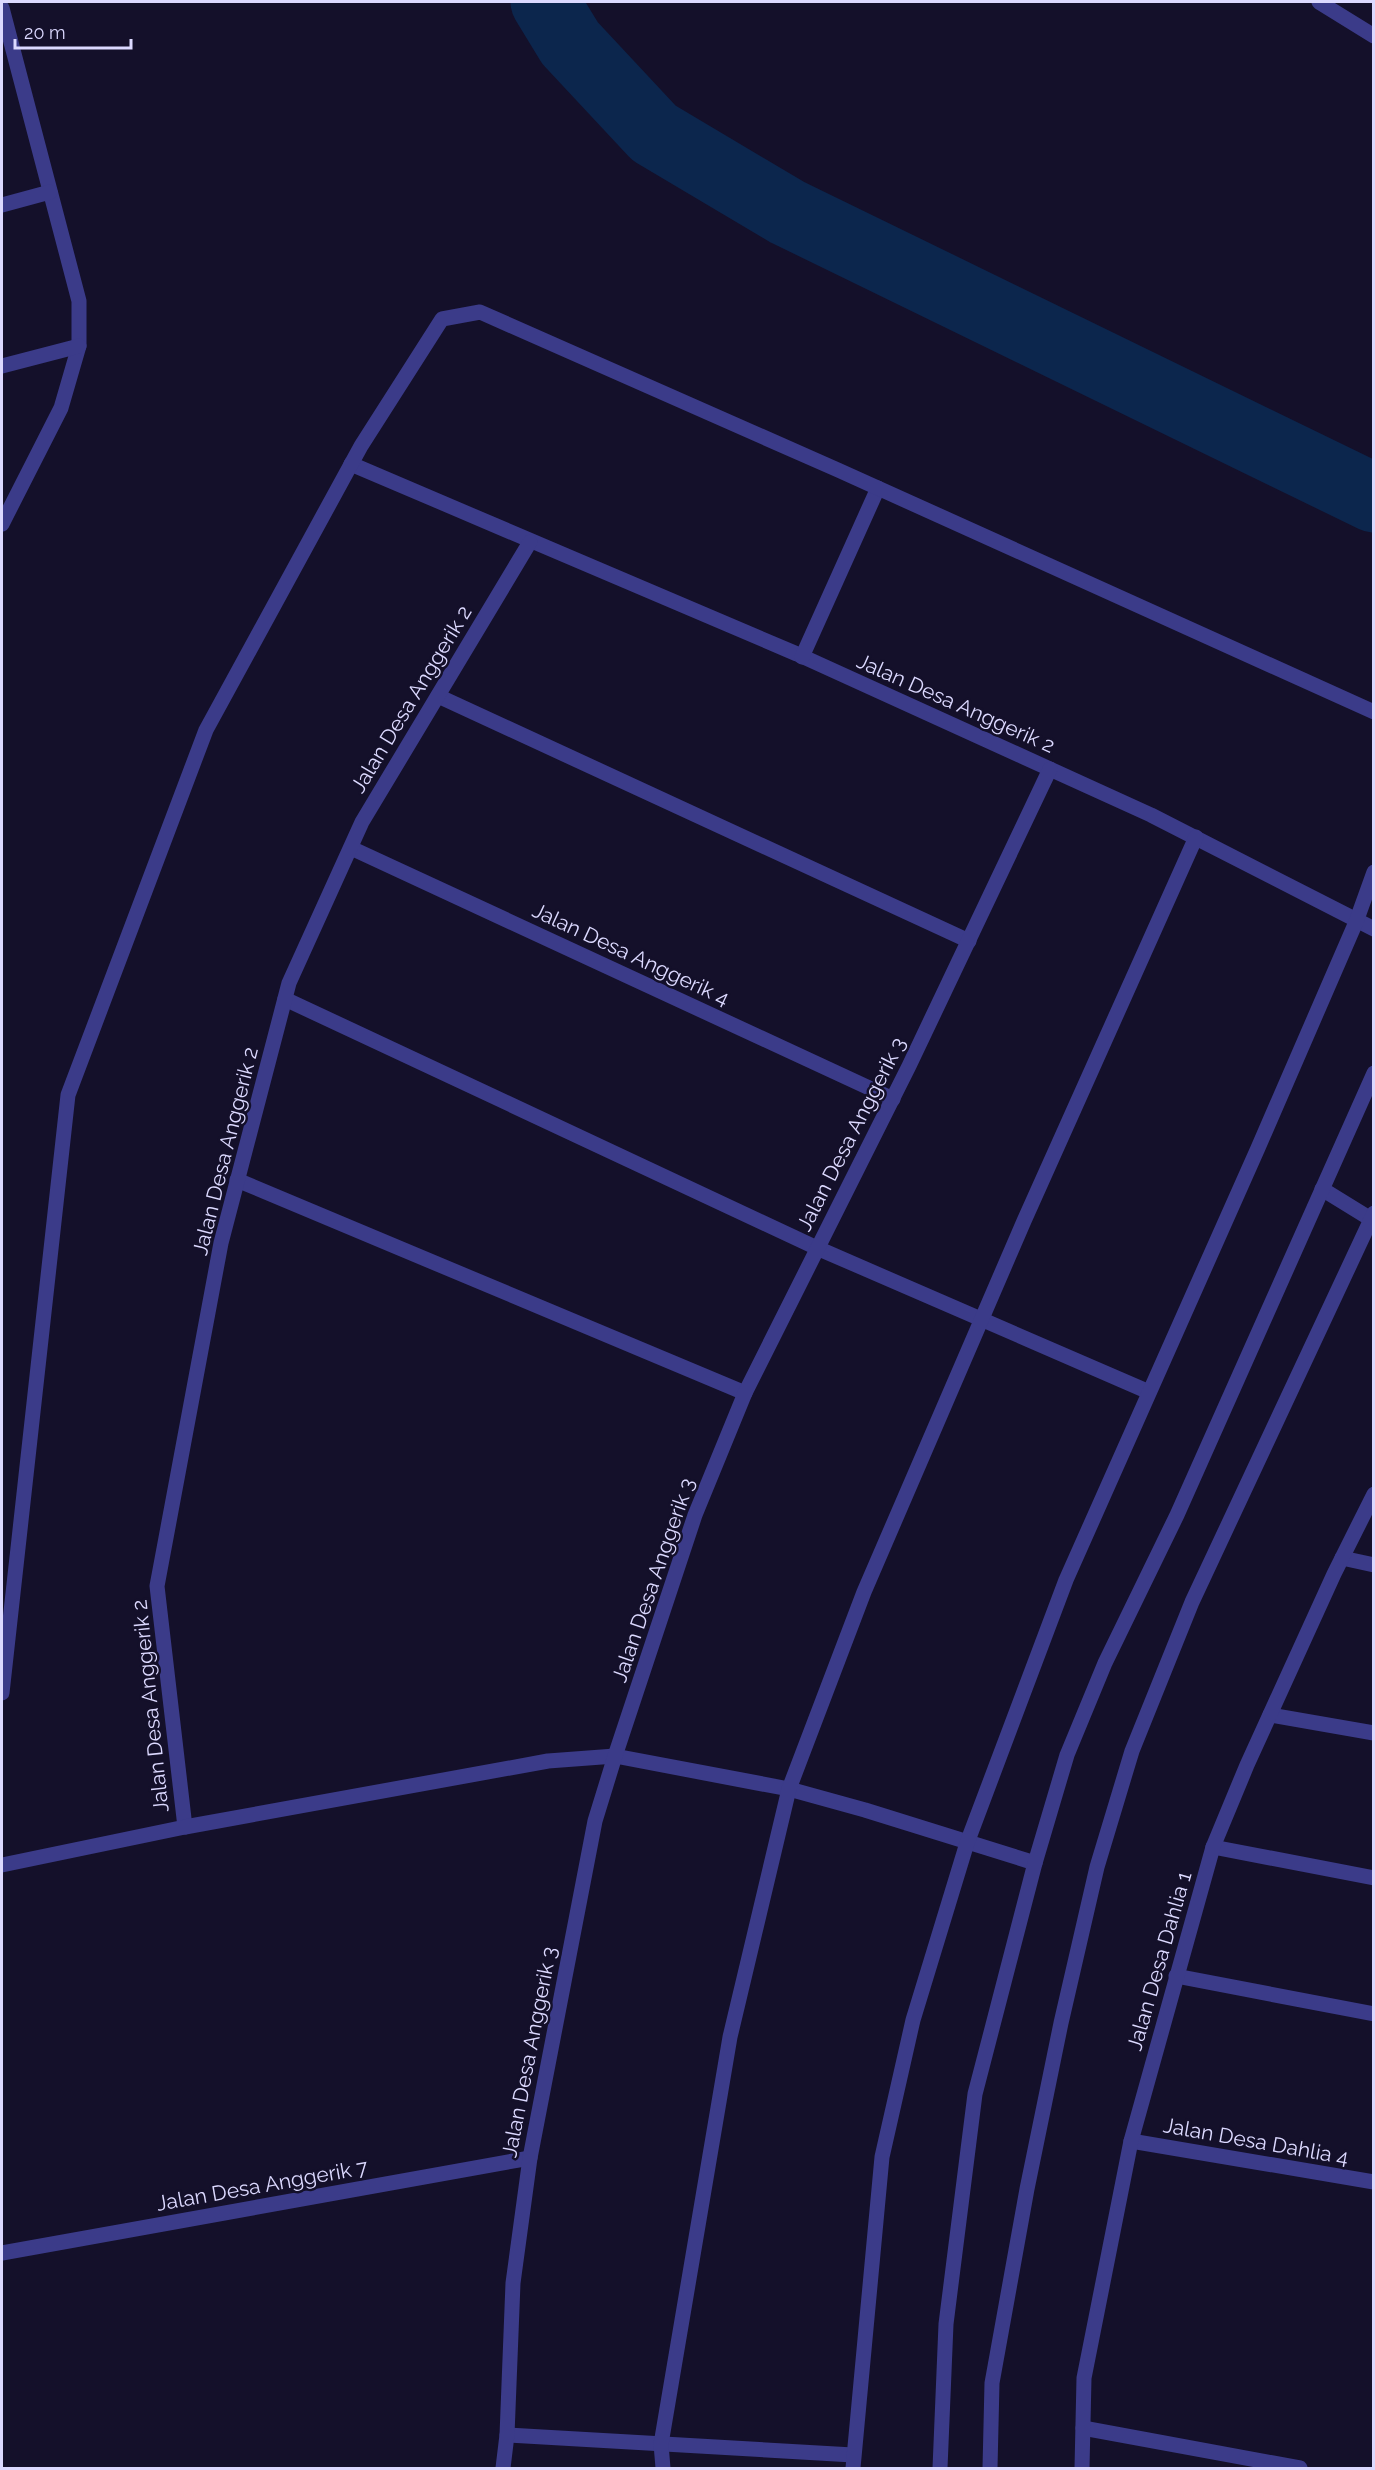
<svg xmlns="http://www.w3.org/2000/svg" width="1375" height="2470" font-family="Raleway,sans-serif">
<rect width="100%" height="100%" fill="#14102a"/>
<g fill="none" stroke-linecap="round" stroke-linejoin="round">
<polyline stroke="#0c264d" stroke-width="69" points="545,2 570,43 654,133 787,212 1374,498"/>
<g stroke="#3b3b89" stroke-width="15">
<polyline points="1319,2 1374,36"/>
<polyline points="2,8 79,301 79,346 61,408 2,524"/>
<polyline points="2,205 50,192"/>
<polyline points="2,366 79,346"/>
<polyline points="351,464 797,654 1151,815 1374,929"/>
<polyline points="802,657 878,488"/>
<polyline points="438,696 969,941"/>
<polyline points="351,848 893,1099"/>
<polyline points="285,999 817,1248 1149,1392"/>
<polyline points="237,1180 745,1393"/>
<polyline points="1322,1189 1374,1221"/>
<polyline points="1342,1558 1374,1565"/>
<polyline points="2,1693 68,1095 206,730 361,446 442,319 480,312 838,470 1374,712"/>
<polyline points="1270,1715 1374,1733"/>
<polyline points="185,1827 157,1586 221,1243 289,983 362,822 530,542"/>
<polyline points="1213,1847 1374,1878"/>
<polyline points="2,1865 185,1827 548,1761 615,1756 789,1789 865,1810 1035,1863"/>
<polyline points="1176,1976 1374,2014"/>
<polyline points="1131,2141 1374,2182"/>
<polyline points="2,2253 530,2158"/>
<polyline points="1083,2428 1300,2468"/>
<polyline points="507,2435 853,2455"/>
<polyline points="503,2468 507,2435 513,2283 530,2158 595,1821 615,1756 695,1515 745,1393 909,1066 1050,769"/>
<polyline points="663,2468 661,2444 730,2037 789,1789 864,1592 1024,1221 1196,837"/>
<polyline points="853,2468 882,2157 913,2020 967,1843 1066,1580 1258,1148 1356,922 1374,872"/>
<polyline points="940,2468 946,2324 975,2094 1035,1863 1067,1755 1105,1663 1177,1515 1374,1073"/>
<polyline points="990,2468 992,2383 1027,2189 1061,2023 1097,1867 1132,1751 1192,1602 1374,1213"/>
<polyline points="1082,2468 1084,2378 1131,2141 1213,1847 1247,1765 1334,1574 1374,1494"/>
</g>
</g>
<g text-anchor="middle" dominant-baseline="central" stroke-width="5" stroke-linejoin="round" paint-order="stroke">
<g font-size="21" fill="#dcd9ff" stroke="#14102a">
<text transform="translate(411 699) rotate(-59)">Jalan Desa Anggerik 2</text>
<text transform="translate(956 703) rotate(24)">Jalan Desa Anggerik 2</text>
<text transform="translate(631 954) rotate(25)">Jalan Desa Anggerik 4</text>
<text transform="translate(851 1134) rotate(-63)">Jalan Desa Anggerik 3</text>
<text transform="translate(225 1151) rotate(-76)">Jalan Desa Anggerik 2</text>
<text transform="translate(653 1580) rotate(-71)">Jalan Desa Anggerik 3</text>
<text transform="translate(150 1706) rotate(-96)">Jalan Desa Anggerik 2</text>
<text transform="translate(1159 1961) rotate(-74)">Jalan Desa Dahlia 1</text>
<text transform="translate(529 2052) rotate(-79)">Jalan Desa Anggerik 3</text>
<text transform="translate(1256 2141) rotate(10)">Jalan Desa Dahlia 4</text>
<text transform="translate(262 2185) rotate(-10)">Jalan Desa Anggerik 7</text>
</g>
</g>
<rect width="1375" height="2470" fill="none" stroke="#dcd9ff" stroke-width="6"/>
<path d="M15 39v9h116v-9" fill="none" stroke="#dcd9ff" stroke-width="3"/>
<text x="24" y="39" font-size="18" fill="#dcd9ff" stroke="#14102a" stroke-width="4.5" paint-order="stroke">20 m</text>
</svg>
